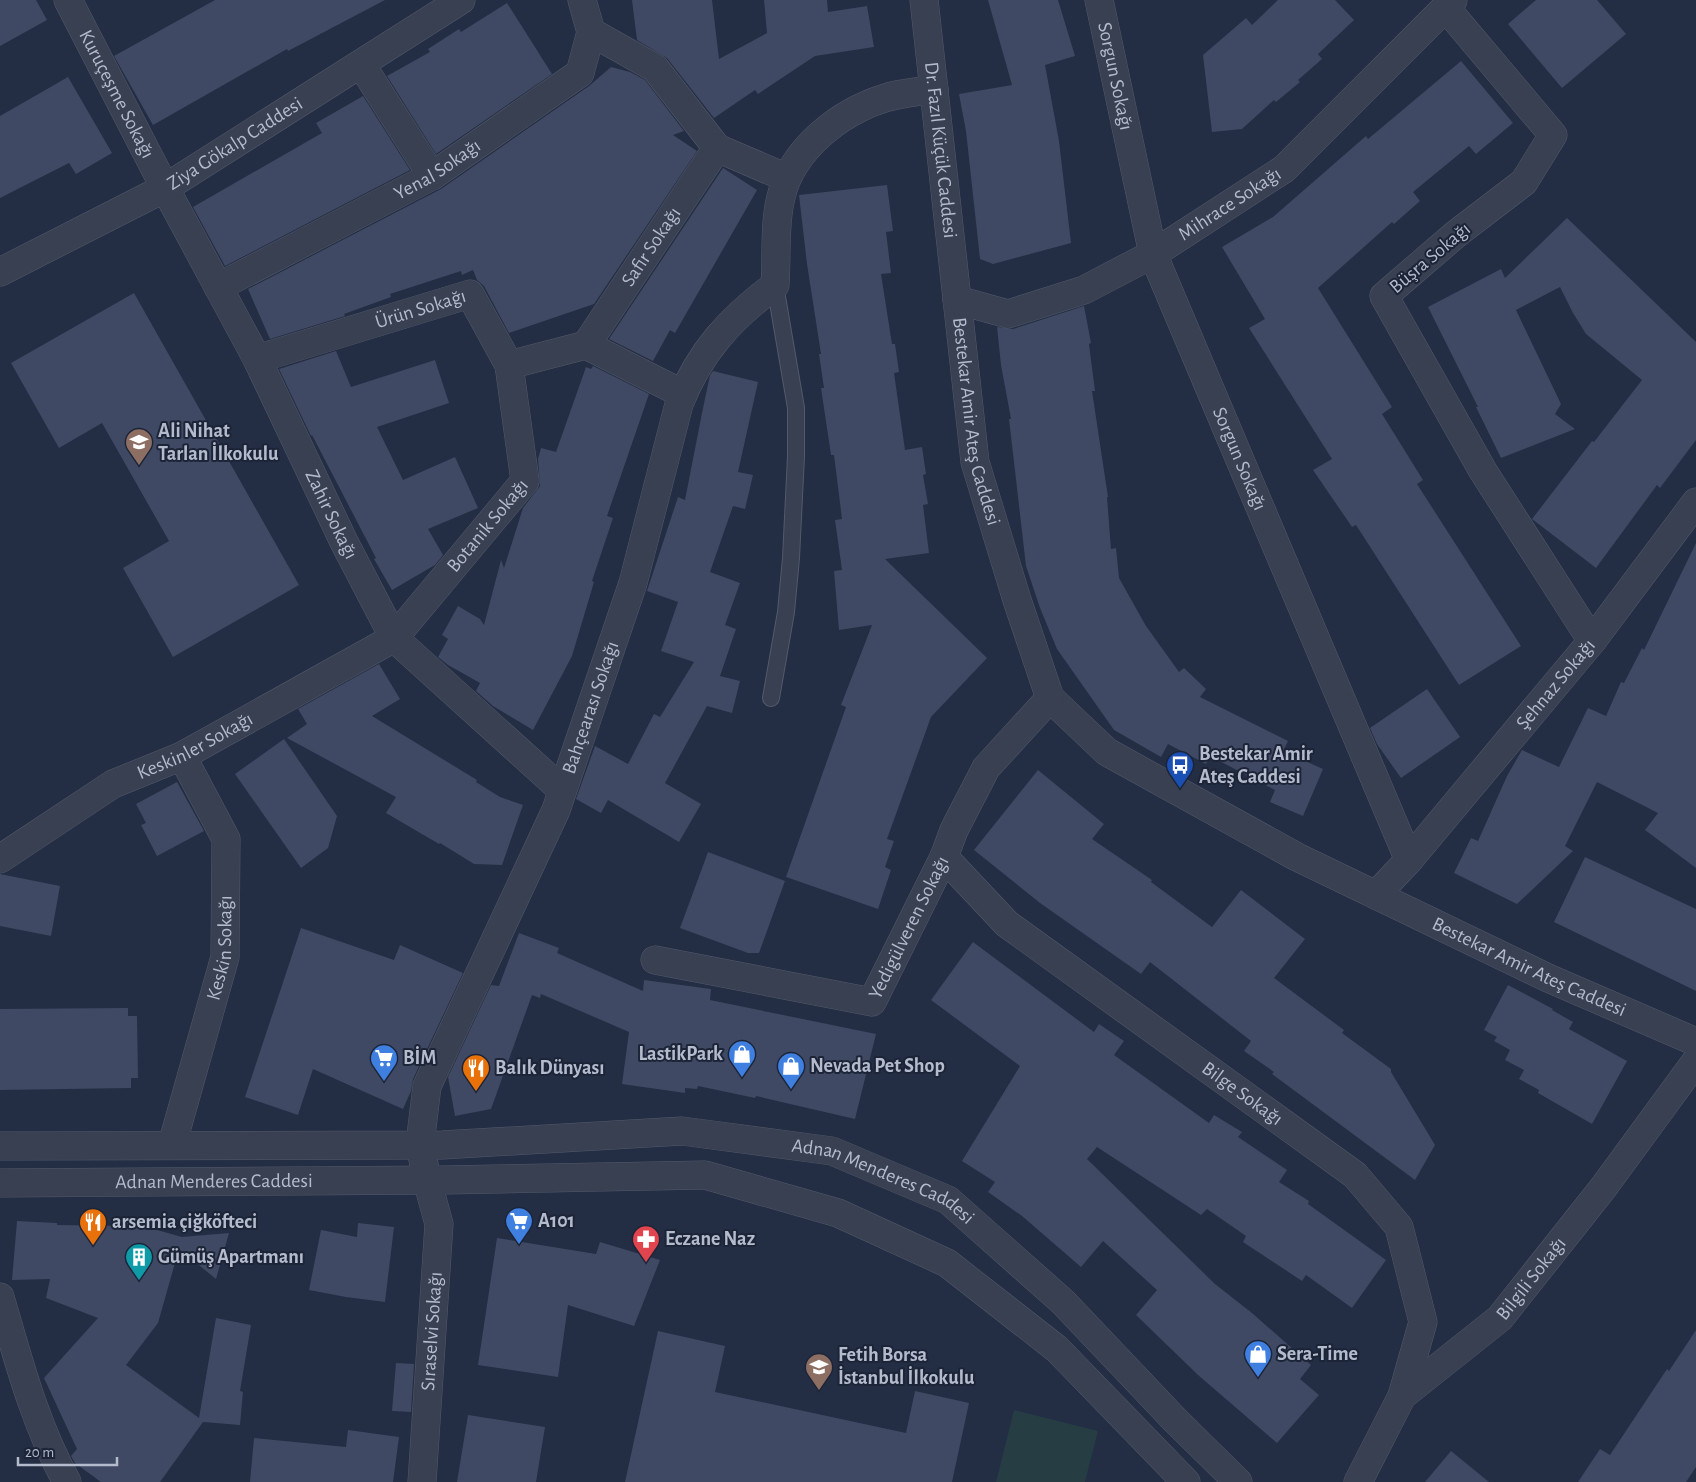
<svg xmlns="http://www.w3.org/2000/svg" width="1696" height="1482" font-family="'Alegreya Sans',sans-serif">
<rect width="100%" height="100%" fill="#232d43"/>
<polygon fill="#253d43" points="1014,1410 1098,1431 1085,1482 996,1482"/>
<g fill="#3f4963">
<polygon points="0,0 36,0 47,20 0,46"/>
<polygon points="215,0 385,0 288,51 287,49 153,125 114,56"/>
<polygon points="632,0 712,0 719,59 767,33 764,0 827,0 828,12 867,6 874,47 815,56 758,94 755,90 714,118 667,58 637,40"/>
<polygon points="988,0 1058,0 1075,56 1045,65 1059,141 1071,243 993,264 980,259 966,131 959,94 1012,85"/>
<polygon points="1278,0 1335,0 1354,20 1318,54 1322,59 1298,80 1300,82 1276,102 1274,100 1242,129 1212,132 1203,55 1246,18 1252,25"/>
<polygon points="1536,0 1597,0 1626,34 1562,88 1508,24"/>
<polygon points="507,3 552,74 436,154 387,76 430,52 428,49 459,29 461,32"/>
<polygon points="1461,61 1513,123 1476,154 1469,146 1413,192 1420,201 1394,224 1392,222 1318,288 1392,407 1382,414 1423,480 1417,484 1521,646 1459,685 1356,525 1352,527 1313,470 1332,459 1249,328 1265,319 1222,247 1273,217 1366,136 1368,139"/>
<polygon points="611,67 630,72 645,80 684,131 673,135 697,151 594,304 509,333 484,286 477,280 473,270 462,275 461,271 390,294 391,297 344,314 345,316 270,339 248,289 441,189 589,86"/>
<polygon points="68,77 112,153 76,174 69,163 0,198 0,116"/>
<polygon points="363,96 410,170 225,266 193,207 322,133 316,123"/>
<polygon points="723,168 757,190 675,333 670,330 653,361 609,339"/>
<polygon points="887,185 893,231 886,232 891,273 881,274 892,344 895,344 899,372 894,373 905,450 922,447 926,474 923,475 928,504 923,505 929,553 885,559 987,658 931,717 887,839 894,841 885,867 891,870 878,909 786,877 846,707 841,705 872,625 839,630 834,571 842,570 835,520 842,519 834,455 831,455 821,388 824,388 819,354 821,354 807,264 799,195"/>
<polygon points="1567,218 1696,342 1696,440 1660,488 1657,485 1596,568 1532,519 1592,441 1594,442 1642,380 1586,334 1573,313 1560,287 1516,310 1561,404 1555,414 1575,429 1501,458 1476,407 1478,407 1428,307 1501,269 1505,278"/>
<polygon points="134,293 299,585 173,657 123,568 169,541 102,423 59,448 11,363"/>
<polygon points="1084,306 1091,343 1089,344 1095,391 1092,391 1108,497 1107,497 1111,549 1116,548 1119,578 1146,626 1179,672 1184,668 1206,689 1200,697 1288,741 1283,751 1323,769 1303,816 1270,802 1275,790 1210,756 1206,764 1168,744 1161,757 1114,730 1057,649 1040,608 1026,566 1009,419 1011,419 1001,365 997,327 1013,329"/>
<polygon points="336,351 351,387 435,360 449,403 377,427 403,480 455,457 478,508 428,529 443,555 435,565 392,590 374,559 376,558 312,435 311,436 279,369"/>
<polygon points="593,366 649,394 607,516 613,518 592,581 594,582 572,656 533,730 493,706 476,691 480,683 448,665 438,657 448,639 442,635 458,606 480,619 484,625 501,560 504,568 523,508 540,486 538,459 541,448 556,452 586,367 591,369"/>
<polygon points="713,371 758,382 738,472 753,475 745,509 733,506 710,572 740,583 725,625 736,629 720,676 740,681 732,713 707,706 665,783 701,804 679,842 608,800 601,813 576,799 595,746 628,764 654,714 660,717 694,662 661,651 678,602 647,591 678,497 685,500 702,413 710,375"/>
<polygon points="1696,543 1696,868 1645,830 1658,813 1597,782 1565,846 1573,851 1517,904 1454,873 1471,838 1478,841 1507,776 1522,750 1559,767 1588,708 1606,716 1621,682 1624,683 1642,648 1644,650"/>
<polygon points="379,664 400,699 372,716 477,780 476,782 500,797 523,805 502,865 474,864 440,843 439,844 386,813 396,797 287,738 307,724 298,709"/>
<polygon points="1427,689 1460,737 1401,778 1377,744 1370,728"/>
<polygon points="284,739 337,816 328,848 301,868 235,774"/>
<polygon points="1038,770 1104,824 1092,839 1152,880 1151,882 1212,927 1241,890 1305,939 1274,978 1344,1030 1342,1033 1391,1069 1391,1072 1435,1145 1415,1180 1272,1074 1274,1072 1244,1051 1251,1041 1150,962 1141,974 1040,903 974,850"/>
<polygon points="177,782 204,831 157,856 141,825 146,823 136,804"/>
<polygon points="708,852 785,881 759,953 748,953 680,928"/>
<polygon points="1585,857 1696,909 1696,991 1554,922"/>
<polygon points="0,874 60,886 51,936 0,926"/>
<polygon points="301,928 394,960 400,945 463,973 413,1079 411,1091 403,1109 313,1069 298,1115 245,1097"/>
<polygon points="519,933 559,948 557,953 643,991 644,980 711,989 710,1000 876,1034 855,1119 756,1096 755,1098 698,1086 697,1089 685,1088 685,1093 622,1084 629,1032 541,994 540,998 532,995 491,1109 455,1116 448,1077 491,985 499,986"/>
<polygon points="973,942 1094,1032 1099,1024 1124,1041 1114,1055 1209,1123 1214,1115 1242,1132 1238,1137 1287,1170 1279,1182 1309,1201 1308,1204 1386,1260 1352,1308 1306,1275 1302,1281 1243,1242 1246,1236 1207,1209 1201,1215 1097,1147 1087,1159 1215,1284 1252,1313 1311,1365 1300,1379 1319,1395 1277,1443 1198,1375 1136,1315 1157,1290 1103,1241 1081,1267 1022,1216 988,1192 995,1182 962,1161 1020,1066 931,1000"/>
<polygon points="1508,985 1553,1009 1552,1010 1573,1022 1569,1029 1627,1061 1592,1124 1538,1093 1539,1090 1519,1079 1524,1070 1505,1060 1510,1050 1494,1041 1497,1037 1484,1030"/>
<polygon points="128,1008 128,1016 137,1016 138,1078 131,1078 131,1088 0,1090 0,1009"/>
<polygon points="17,1221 57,1223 57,1225 124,1226 125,1221 182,1237 229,1233 216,1279 179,1249 158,1323 126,1365 199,1418 216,1318 251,1325 240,1391 243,1392 240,1425 203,1422 160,1482 101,1482 75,1463 71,1456 77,1449 44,1378 98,1318 46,1298 50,1279 12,1280"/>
<polygon points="358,1223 394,1227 385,1302 346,1297 309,1290 321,1230 357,1237"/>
<polygon points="497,1238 596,1254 600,1242 660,1260 634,1326 568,1305 558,1377 478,1365"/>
<polygon points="1696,1330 1696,1467 1686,1482 1578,1482 1600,1449 1610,1455 1667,1369 1669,1371"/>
<polygon points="658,1331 725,1346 715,1392 906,1433 915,1391 969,1403 952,1482 625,1482"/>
<polygon points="396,1363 414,1364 411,1412 392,1411"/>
<polygon points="468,1415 545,1427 536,1482 457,1482"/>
<polygon points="348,1430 399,1437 393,1482 250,1482 254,1438 346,1447"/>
<polygon points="1451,1451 1489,1482 1425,1482"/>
</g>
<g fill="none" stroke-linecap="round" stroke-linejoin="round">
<g stroke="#525a6c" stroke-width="18">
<polyline id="service" points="771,698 786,612 791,558 796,456 796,408 775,285"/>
</g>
<g stroke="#525a6c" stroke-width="29">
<g id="minor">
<path id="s1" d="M68 0 165 188 257 359 344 542 394 638 562 790"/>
<path id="s2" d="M924 0 975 462 1017 600 1050 698 1107 752 1297 857 1548 978 1696 1042"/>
<path id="s3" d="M1099 0 1153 254 1409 860 1376 895"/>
<polyline points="1446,8 1553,135 1524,182 1456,234 1384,296 1483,471 1592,641"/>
<polyline points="591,32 655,68 717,148 787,178"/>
<polyline points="361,64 432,176"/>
<path id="s4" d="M0 272 165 188 461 0"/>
<path id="s5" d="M218 287 432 176 580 73 591 32 582 0"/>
<path id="s6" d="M957 300 1008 314 1084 290 1153 254 1284 169 1453 0"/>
<path id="s7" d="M586 345 717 148"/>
<path id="s8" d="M257 359 470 294 509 365 586 345 683 394"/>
<path id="s9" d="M944 857 1007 924 1355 1175 1399 1227 1423 1322 1402 1396"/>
<path id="s10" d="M0 859 113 784 182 756 394 638 525 481 509 365"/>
<path id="s11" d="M1409 860 1592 641 1696 502"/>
<path id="s12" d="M655 960 872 1002 944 857 954 830 986 768 1050 698"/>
<path id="s13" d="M172 1145 225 957 226 839 182 756"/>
<path d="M0 1297C18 1359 35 1425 67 1482"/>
<path id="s14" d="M422 1482 439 1224 427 1180 420 1144 427 1086 556 810 633 583 679 404C700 351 730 319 775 285 777 258 774 223 781 197 792 149 840 112 885 98 900 93 918 92 934 89"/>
<path id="s15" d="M1358 1482 1402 1396 1500 1318 1603 1188 1696 1061"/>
</g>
</g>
<g stroke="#525a6c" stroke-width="29">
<g id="tertiary">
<path id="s16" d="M0 1146 442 1145 682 1131 832 1151 948 1200 1063 1302 1175 1420 1238 1482"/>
<path id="s17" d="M0 1183 444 1180 705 1175 838 1213 947 1263 1057 1349 1186 1482"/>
</g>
</g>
<use href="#service" stroke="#384052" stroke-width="16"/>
<use href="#minor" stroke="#384052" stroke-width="28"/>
<use href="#tertiary" stroke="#384052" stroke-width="28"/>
</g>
<defs>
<g id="school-pin" transform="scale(1.4375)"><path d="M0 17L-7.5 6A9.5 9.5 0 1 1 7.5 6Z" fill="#8d6e63" stroke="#1c2437"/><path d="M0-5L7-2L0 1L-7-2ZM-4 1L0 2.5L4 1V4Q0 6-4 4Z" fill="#fff"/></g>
<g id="bus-pin" transform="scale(1.4375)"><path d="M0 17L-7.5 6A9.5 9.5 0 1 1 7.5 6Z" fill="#1a4fb4" stroke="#1c2437"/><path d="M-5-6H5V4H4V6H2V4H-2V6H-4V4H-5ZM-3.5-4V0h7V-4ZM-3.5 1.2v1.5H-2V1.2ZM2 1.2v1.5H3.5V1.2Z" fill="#fff"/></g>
<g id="shop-pin" transform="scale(1.4375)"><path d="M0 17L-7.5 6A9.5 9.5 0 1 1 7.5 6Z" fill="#3f7fe0" stroke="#1c2437"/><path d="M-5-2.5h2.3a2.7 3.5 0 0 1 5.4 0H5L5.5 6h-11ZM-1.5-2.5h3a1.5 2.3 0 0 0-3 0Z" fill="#fff"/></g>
<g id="supermarket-pin" transform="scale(1.4375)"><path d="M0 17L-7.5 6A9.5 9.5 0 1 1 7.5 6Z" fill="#3f7fe0" stroke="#1c2437"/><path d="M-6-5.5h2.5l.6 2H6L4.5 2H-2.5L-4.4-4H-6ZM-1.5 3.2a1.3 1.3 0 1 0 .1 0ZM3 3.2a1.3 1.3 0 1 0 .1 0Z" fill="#fff"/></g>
<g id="restaurant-pin" transform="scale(1.4375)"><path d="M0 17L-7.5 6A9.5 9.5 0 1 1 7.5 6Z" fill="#e8710a" stroke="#1c2437"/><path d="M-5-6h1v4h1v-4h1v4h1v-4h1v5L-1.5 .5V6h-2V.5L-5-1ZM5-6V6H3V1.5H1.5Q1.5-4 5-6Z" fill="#fff"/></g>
<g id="pharmacy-pin" transform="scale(1.4375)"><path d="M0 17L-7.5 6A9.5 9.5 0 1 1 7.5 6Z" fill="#e0444e" stroke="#1c2437"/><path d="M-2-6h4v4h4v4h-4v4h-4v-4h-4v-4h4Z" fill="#fff"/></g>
<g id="building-pin" transform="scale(1.4375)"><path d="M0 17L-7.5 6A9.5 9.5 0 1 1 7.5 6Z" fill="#0f9aa8" stroke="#1c2437"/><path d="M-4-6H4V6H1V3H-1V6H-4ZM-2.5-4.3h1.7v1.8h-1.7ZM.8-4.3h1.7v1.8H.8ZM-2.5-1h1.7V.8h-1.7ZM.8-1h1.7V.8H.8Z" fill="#fff"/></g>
</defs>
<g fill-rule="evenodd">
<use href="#school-pin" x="139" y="442"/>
<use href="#bus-pin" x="1180" y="765"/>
<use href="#shop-pin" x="742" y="1054"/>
<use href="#supermarket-pin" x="384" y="1058"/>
<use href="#shop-pin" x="791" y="1066"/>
<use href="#restaurant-pin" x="476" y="1068"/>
<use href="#supermarket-pin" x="519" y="1221"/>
<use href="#restaurant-pin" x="93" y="1222"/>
<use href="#pharmacy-pin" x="646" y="1239"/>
<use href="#building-pin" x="139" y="1257"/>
<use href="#shop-pin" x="1258" y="1354"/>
<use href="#school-pin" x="819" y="1367"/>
</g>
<g text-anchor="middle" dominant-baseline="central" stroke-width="4" stroke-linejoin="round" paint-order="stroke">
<g font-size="20" fill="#b4bbcc" stroke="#1c2437">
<text stroke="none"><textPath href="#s3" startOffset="78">Sorgun Sokağı</textPath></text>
<text stroke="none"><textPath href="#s1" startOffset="106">Kuruçeşme Sokağı</textPath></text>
<text stroke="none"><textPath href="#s4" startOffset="268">Ziya Gökalp Caddesi</textPath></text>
<text stroke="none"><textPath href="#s2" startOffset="151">Dr. Fazıl Küçük Caddesi</textPath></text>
<text stroke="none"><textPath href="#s5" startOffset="249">Yenal Sokağı</textPath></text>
<text stroke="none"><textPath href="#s6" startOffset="302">Mihrace Sokağı</textPath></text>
<text stroke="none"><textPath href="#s7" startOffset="118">Safir Sokağı</textPath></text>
<text transform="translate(1430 258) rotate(-40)">Büşra Sokağı</text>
<text stroke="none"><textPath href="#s8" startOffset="171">Ürün Sokağı</textPath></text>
<text stroke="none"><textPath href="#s2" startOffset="425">Bestekar Amir Ateş Caddesi</textPath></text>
<text stroke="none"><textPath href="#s3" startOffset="482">Sorgun Sokağı</textPath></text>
<text stroke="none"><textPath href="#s1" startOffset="578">Zahir Sokağı</textPath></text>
<text stroke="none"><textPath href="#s10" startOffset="599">Botanik Sokağı</textPath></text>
<text stroke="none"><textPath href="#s11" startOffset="229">Şehnaz Sokağı</textPath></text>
<text stroke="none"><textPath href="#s14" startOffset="812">Bahçearası Sokağı</textPath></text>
<text stroke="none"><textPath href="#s10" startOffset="226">Keskinler Sokağı</textPath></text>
<text stroke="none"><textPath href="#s12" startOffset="304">Yedigülveren Sokağı</textPath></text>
<text stroke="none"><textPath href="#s13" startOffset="204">Keskin Sokağı</textPath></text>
<text stroke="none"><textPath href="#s2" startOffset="1265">Bestekar Amir Ateş Caddesi</textPath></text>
<text stroke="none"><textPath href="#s9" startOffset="382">Bilge Sokağı</textPath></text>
<text stroke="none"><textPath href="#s17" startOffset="214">Adnan Menderes Caddesi</textPath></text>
<text stroke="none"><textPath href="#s16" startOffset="892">Adnan Menderes Caddesi</textPath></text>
<text stroke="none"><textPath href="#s15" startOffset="272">Bilgili Sokağı</textPath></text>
<text stroke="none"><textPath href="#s14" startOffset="151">Sıraselvi Sokağı</textPath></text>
</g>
<g font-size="20" font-weight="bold" fill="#b4bbcc" stroke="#1c2437" text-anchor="start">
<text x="158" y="431">Ali Nihat<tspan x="158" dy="23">Tarlan İlkokulu</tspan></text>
<text x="1199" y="754">Bestekar Amir<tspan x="1199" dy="23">Ateş Caddesi</tspan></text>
<text x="723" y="1054" text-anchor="end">LastikPark</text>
<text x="403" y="1058">BİM</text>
<text x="810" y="1066">Nevada Pet Shop</text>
<text x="495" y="1068">Balık Dünyası</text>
<text x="538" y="1221">A101</text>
<text x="112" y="1222">arsemia çiğköfteci</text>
<text x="665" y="1239">Eczane Naz</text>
<text x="158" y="1257">Gümüş Apartmanı</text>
<text x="1277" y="1354">Sera-Time</text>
<text x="838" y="1355">Fetih Borsa<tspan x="838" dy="23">İstanbul İlkokulu</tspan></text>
</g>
</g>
<path d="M18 1457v8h99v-8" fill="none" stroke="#b4bbcc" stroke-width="2.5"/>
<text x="25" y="1457" font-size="15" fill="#b4bbcc" stroke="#1c2437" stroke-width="4" paint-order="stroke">20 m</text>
</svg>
